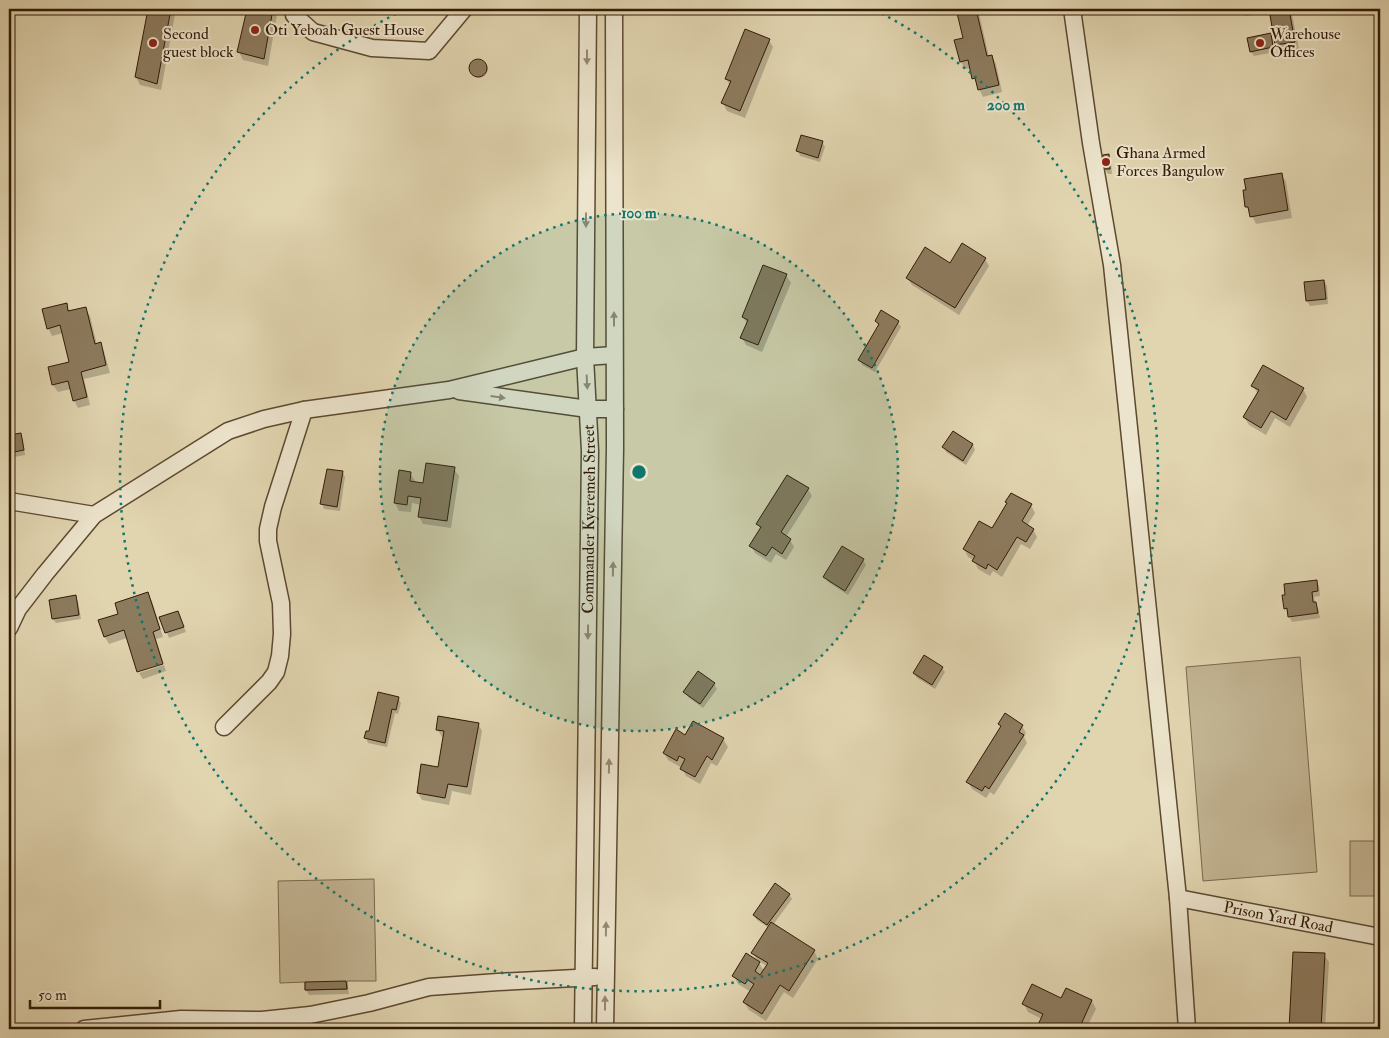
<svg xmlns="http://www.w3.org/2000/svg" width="1389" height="1038" font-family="'IM FELL Double Pica',serif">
<rect width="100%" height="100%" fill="#e1d5b0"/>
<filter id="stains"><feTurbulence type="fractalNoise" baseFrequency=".004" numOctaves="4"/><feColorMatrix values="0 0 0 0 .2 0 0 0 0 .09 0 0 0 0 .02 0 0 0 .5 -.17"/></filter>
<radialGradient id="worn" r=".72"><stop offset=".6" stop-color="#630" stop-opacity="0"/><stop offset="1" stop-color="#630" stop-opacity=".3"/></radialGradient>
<g fill="#c3b593" stroke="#7a684c">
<polygon points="1300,657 1317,872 1203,881 1186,667"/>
<rect x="1350" y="841" width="30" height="55"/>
<polygon points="374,879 376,981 347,981 347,989 305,990 305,982 280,983 278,881"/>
</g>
<g fill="#0003" fill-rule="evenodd">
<polygon points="149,9 176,9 161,90 140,85 136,77"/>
<polygon points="248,9 278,9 268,66 243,60 239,52"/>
<polygon points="958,9 978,9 989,57 992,56 996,64 1002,92 983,97 974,78 971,68 965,69 961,62 964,39"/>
<polygon points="1241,9 1291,9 1299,49 1280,52 1276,45 1270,12 1245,16"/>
<polygon points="1270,35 1273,40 1275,52 1254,56 1251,52"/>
<polygon points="769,40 773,47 745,118 727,111 723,103 730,85 726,79"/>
<circle cx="479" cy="69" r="9"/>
<polygon points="822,142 825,147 820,162 800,156 798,151"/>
<polygon points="1104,156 1108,156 1111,161 1112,174 1108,174 1105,169"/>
<polygon points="1282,175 1286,182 1292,218 1256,224 1247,207 1244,191"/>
<polygon points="985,259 989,266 959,315 912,285 907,278 951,264"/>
<polygon points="786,275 791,283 762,352 746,345 742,338 747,324 743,317"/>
<polygon points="1324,281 1327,286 1328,304 1310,306 1307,301 1305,283"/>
<polygon points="66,305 70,312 85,308 90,316 97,345 100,344 104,351 110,373 84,379 90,405 78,408 74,400 71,389 58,392 53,385 70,363 63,333 52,336 48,328"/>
<polygon points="876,321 898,322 901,327 875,372 862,365 860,360 879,326"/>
<polygon points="1253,386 1303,389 1307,397 1290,427 1275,418 1266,435 1249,425 1244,417 1258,394"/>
<polygon points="953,433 973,445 975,450 966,465 946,452 944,447"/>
<polygon points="20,435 23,439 25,455 9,458 9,436"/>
<polygon points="454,469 459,476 451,528 423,524 419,516 421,505 412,503 411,512 399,511 395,503 410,473 415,481 414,483 424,485"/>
<polygon points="343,473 345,477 340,511 324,509 322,504"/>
<polygon points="808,489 812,496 786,537 790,540 794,547 786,560 776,554 771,563 755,553 751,546 761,530 758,524"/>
<polygon points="1008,504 1031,505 1035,513 1027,526 1033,529 1037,537 1030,549 1021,544 1002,577 993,571 990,576 978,569 974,560 968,557 964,549 993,530"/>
<polygon points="863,560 866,565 848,595 828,582 825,577"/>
<polygon points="1316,581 1319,586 1320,596 1314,597 1315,603 1318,608 1320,618 1292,622 1285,608 1286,596"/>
<polygon points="147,594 152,601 163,637 156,639 163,662 138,670 127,638 109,644 105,637 120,614"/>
<polygon points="75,597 78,601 81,619 56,623 53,619"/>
<polygon points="180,617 186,632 169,638 161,618"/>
<polygon points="164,665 166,671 143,679 139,673"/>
<polygon points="942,668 945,672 935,689 917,678 914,673"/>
<polygon points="714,684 717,689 703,708 688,697 685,692"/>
<polygon points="398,698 401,703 398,714 395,713 387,747 368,743 366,738"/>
<polygon points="478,724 482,731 471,795 452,791 449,805 422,800 418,793 439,768 444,737 442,737 437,729"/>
<polygon points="1000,724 1022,726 1026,733 1024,737 1027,743 994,795 990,792 986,798 972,789 968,782 1002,727"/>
<polygon points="723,739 728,747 717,766 711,763 700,784 686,776 682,768 668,760 664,753"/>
<path d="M789 894 792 899 773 925 814 951 818 959 793 998 784 992 766 1021 749 1010 744 1002 751 992 738 984 734 976 758 962 753 953 769 928 757 920 754 915ZM758 961 767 966 764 971Z"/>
<polygon points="1294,953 1324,955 1329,962 1325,1029 1290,1029"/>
<polygon points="346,982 348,987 349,994 309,995 306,990"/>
<polygon points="1066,989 1092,1001 1096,1009 1086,1029 1037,1029 1042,1019 1028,1012 1024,1004 1061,1000"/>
</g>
<g fill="#8d7b5e" stroke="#311a06">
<polygon points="148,9 171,9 157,84 135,77"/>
<polygon points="247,9 273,9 264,59 237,52"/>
<polygon points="956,9 976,9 987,56 992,55 999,85 978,90 975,78 972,79 968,60 960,62 954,40 963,38"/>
<polygon points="1269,9 1289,9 1295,42 1275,45"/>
<polygon points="745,29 770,39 740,111 721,103 731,81 725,79"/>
<polygon points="1271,33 1273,47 1250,52 1247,38"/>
<circle cx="478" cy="68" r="9"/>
<polygon points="801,135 823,141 818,158 796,151"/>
<polygon points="1109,154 1110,169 1104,169 1103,155"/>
<polygon points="1282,173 1288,210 1250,217 1248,207 1245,207 1243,190 1246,190 1244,179"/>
<polygon points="962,243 986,258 955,308 906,278 925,247 950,263"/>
<polygon points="763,265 787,274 758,345 740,338 748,320 742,317"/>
<polygon points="1324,280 1326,299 1306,301 1304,282"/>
<polygon points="67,303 68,311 86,307 95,344 101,342 106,365 81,372 87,397 73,401 68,381 52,385 48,367 69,362 60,325 47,329 42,309"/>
<polygon points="881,310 899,321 872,368 858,360 879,324 875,321"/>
<polygon points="1263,365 1304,388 1286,420 1271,411 1261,428 1243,417 1259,390 1251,386"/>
<polygon points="953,431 973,444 963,461 942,447"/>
<polygon points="21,433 24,450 9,453 9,435"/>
<polygon points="426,463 455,467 447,521 418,517 421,498 408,496 407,505 394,503 399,470 411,472 410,481 423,483"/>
<polygon points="327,469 343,471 337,507 320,504"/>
<polygon points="787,475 809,488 781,532 791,539 782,554 772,547 766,556 749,546 761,527 756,524"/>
<polygon points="1011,493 1032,504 1022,521 1034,529 1026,542 1017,537 997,570 988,564 986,569 972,561 975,556 963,549 979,521 992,528 1007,503 1005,502"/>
<polygon points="842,546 864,559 845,591 823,577"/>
<polygon points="1317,580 1318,591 1312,592 1313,602 1316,602 1318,613 1288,617 1287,608 1284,609 1282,595 1285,595 1284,584"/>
<polygon points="148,592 160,629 153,632 163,664 137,672 124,630 104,637 98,620 118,614 115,603"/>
<polygon points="76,595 79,615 52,619 49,600"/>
<polygon points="178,611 184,627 165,633 159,617"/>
<polygon points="924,655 943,667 932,685 913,673"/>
<polygon points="698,671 715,683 700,704 683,692"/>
<polygon points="378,692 399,697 396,710 392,709 385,743 364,738 366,731 369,731"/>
<polygon points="1005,713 1023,725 1019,732 1024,735 989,789 985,786 982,791 966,782 1001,726 998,724"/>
<polygon points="438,716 479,723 467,787 448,784 445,798 417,793 421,764 438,767 444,731 436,730"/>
<polygon points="693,721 724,738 712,760 707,756 695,777 680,769 685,759 679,756 677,761 663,753 676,729 685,735"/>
<polygon points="775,883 790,894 767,925 753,915"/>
<polygon points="771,922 815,950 789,991 780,985 762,1014 743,1002 754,984 748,980 745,984 732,976 746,953 760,962 755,971 760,975 768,963 751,953"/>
<polygon points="1293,952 1325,953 1321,1029 1289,1029"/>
<polygon points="346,981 347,989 305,990 305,982"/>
<polygon points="1032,984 1061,998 1066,988 1092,1000 1079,1029 1036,1029 1043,1014 1022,1004"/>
</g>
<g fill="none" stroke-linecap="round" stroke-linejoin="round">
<g stroke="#5d4930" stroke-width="19">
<g id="minor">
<polyline points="294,9 294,15 313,32 372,48 429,51 464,9"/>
<polyline points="1072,9 1091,143 1112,265 1178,898 1187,1029"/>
<polyline points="459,391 588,409 615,409"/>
<polyline points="9,501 94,515"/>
<polyline points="9,628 18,609 45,574 94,515 228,431 264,419 304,410 449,390 585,357 614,355"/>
<polyline points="224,727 269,682 276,672 280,656 282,634 281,603 268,541 268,529 273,507 304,410"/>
<path id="s1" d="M1178 898 1380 937"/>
<polyline points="84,1029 181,1019 262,1020 310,1015 369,1003 429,987 498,982 595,977"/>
<path id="s2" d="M583 1029 590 451 585 357 588 9"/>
<polyline points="605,1029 615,448 614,9"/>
</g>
</g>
<use href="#minor" stroke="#ece4cc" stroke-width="16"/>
</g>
<defs><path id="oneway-solid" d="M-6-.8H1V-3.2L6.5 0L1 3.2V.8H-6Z" transform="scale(1.25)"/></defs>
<g fill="#988973">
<use href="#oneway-solid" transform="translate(587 57) rotate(90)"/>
<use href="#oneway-solid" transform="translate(586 220) rotate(90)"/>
<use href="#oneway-solid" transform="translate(614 319) rotate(-90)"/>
<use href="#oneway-solid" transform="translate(587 382) rotate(87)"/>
<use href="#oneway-solid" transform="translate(498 397) rotate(8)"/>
<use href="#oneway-solid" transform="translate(613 569) rotate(-89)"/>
<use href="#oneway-solid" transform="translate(588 632) rotate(91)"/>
<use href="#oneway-solid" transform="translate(609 766) rotate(-89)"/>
<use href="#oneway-solid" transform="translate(606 929) rotate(-89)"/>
<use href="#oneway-solid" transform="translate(605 1003) rotate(-90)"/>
</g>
<circle cx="639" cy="472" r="259" fill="#0f766e" fill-opacity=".12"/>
<g fill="none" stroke="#0f766e" stroke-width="2.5" stroke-dasharray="2.5 5">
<circle cx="639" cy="472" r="259"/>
<path d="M875 10A519 519 0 1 1 403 10"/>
</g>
<g fill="#8f2418" stroke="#ece4cc" stroke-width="2">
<circle cx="255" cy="30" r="5"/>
<circle cx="153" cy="43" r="5"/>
<circle cx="1260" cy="43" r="5"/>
<circle cx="1106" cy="162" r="5"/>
</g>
<g text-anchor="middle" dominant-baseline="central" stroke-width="4" stroke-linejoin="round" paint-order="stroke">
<g font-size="16" fill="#311a06" stroke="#ece4cc" text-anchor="start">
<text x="265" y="30">Oti Yeboah Guest House</text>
<text x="163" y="34">Second<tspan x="163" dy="18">guest block</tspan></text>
<text x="1270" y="34">Warehouse<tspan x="1270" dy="18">Offices</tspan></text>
<text x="1116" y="153">Ghana Armed<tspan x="1116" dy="18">Forces Bangulow</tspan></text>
</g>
<g font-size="16" fill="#311a06" stroke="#ece4cc">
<text stroke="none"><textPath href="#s2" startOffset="510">Commander Kyeremeh Street</textPath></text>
<text stroke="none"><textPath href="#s1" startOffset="102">Prison Yard Road</textPath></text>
</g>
</g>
<circle cx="639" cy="472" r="8" fill="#0f766e" stroke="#ece4cc" stroke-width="2.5"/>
<g font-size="15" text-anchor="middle" font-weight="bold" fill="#0f766e" stroke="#ece4cc" stroke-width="4" stroke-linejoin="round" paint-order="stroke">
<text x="1006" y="110">200 m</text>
<text x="639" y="218">100 m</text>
</g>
<rect width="1389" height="1038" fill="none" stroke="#e1d5b0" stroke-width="30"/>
<rect x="10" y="10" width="1369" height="1018" fill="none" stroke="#311a06" stroke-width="2.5"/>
<rect x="15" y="15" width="1359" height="1008" fill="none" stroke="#311a06"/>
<path d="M30 1000v8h130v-8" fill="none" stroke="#311a06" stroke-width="2.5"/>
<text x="38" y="1000" font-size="15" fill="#311a06" stroke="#ece4cc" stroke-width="4" paint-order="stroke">50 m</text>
<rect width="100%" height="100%" filter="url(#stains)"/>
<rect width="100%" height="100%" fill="url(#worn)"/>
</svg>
